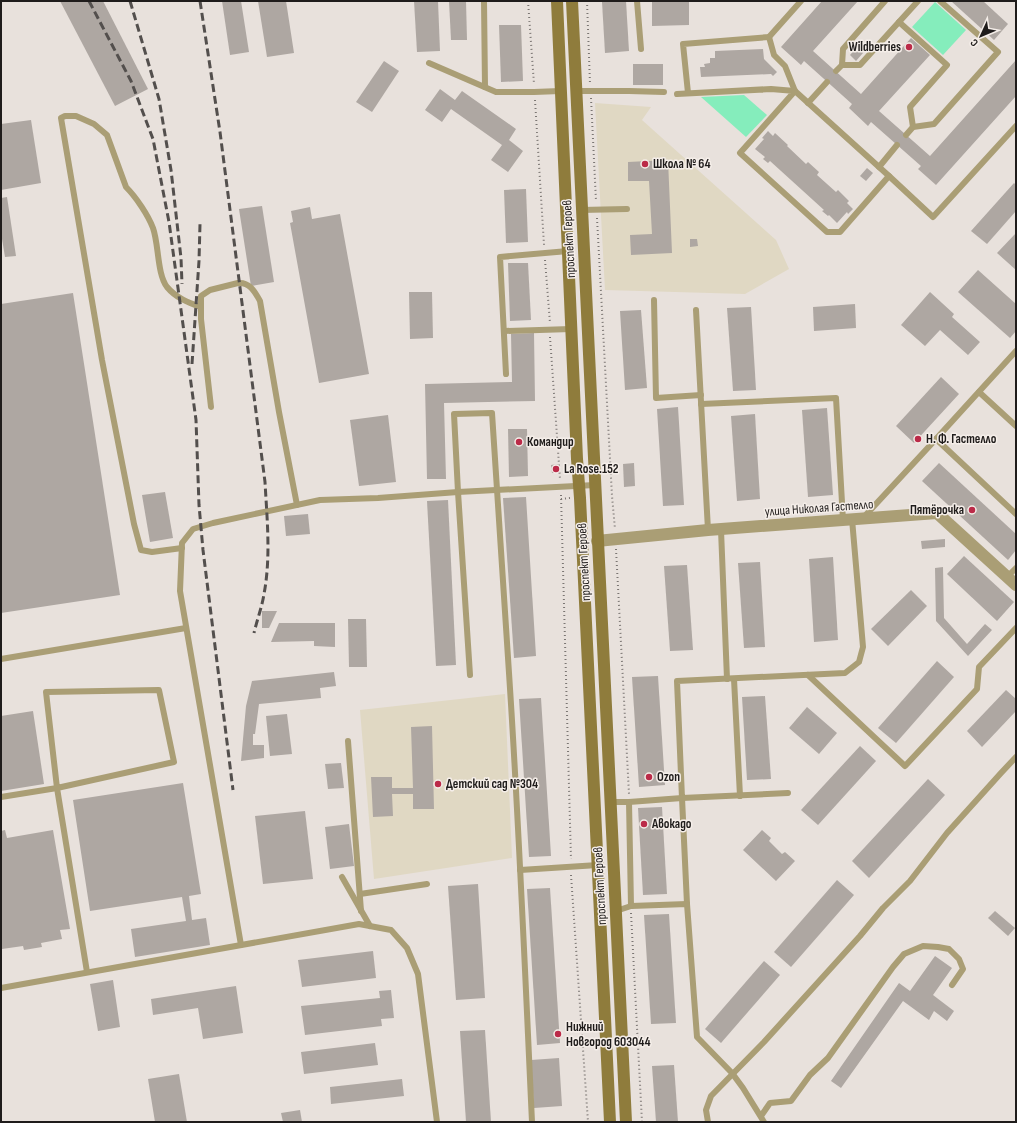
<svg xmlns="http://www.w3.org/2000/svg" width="1017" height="1123" font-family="'Sofia Sans Condensed',sans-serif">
<rect width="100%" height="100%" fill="#e8e1dc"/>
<g fill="#e0d8c3">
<polygon points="595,103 651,107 642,120 776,240 789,269 745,294 605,290"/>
<polygon points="505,694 512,858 374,879 360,710"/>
</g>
<g fill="#85edbc">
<polygon points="935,2 966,30 943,55 912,27"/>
<polygon points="744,95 767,115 746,137 701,97"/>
</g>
<g fill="#aea7a2">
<polygon points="60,1 103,1 148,89 115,106"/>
<polygon points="222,1 241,1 249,52 230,55"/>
<polygon points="258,1 286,1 294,53 267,57"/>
<polygon points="414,1 438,1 440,51 417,52"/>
<polygon points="449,1 466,1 467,40 451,40"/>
<polygon points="615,1 626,1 629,51 605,53 602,2"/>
<polygon points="652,1 689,1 689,25 652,26"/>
<polygon points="822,1 858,1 813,51 861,94 911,38 930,55 879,111 930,156 1016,60 1016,96 936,185 918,169 921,166 871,122 868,126 849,108 852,104 804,61 801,65 781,47"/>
<polygon points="951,1 983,1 1008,24 994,40"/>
<polygon points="499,25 521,25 523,81 501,82"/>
<polygon points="857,47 863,53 856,61 850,55"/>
<polygon points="763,49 764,59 777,72 773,76 771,74 701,77 700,67 705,67 704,64 710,63 710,58 715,58 715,51"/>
<polygon points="384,61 399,71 372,112 356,102"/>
<rect x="633" y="64" width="30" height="21"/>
<polygon points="440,89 455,100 462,91 516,129 509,140 523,151 508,172 491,160 502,145 451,109 442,122 425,110"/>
<polygon points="31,120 41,183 1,190 1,124"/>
<polygon points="768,131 773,136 775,133 788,145 787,146 806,164 808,162 819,172 817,175 836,192 838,190 849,201 847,203 853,209 848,214 847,212 837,223 829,215 828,216 822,211 824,210 770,161 768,163 763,159 765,157 755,149 764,139 762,138"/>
<polygon points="668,160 672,253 631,255 630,235 652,234 649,181 628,181 628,162"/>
<polygon points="867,168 873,173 866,181 860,176"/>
<polygon points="1014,183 1016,185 1016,211 987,244 971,231"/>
<polygon points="526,189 528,242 506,243 504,190"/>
<polygon points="7,197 16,256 5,257 1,233 1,198"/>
<polygon points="262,206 274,282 251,286 239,209"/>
<polygon points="310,207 312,219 340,214 369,374 319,383 290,223 293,222 291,211"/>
<polygon points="1016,233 1016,270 997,253"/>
<polygon points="690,239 697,239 698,246 690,247"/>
<polygon points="508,263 528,263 531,320 510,321"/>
<polygon points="978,270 1016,304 1016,331 1010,338 958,292"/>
<polygon points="409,292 432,292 433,338 410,339"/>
<polygon points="930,292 954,314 952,317 980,342 968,355 940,330 925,346 901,325"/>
<polygon points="73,293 120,595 1,613 1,304"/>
<polygon points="855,304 856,328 814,331 813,307"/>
<polygon points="751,307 756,390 733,391 727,308"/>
<polygon points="641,310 647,388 625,390 620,311"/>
<polygon points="534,333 535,401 444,403 446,479 427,479 425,384 512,382 511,334"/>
<polygon points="941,377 959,394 914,443 896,426"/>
<polygon points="678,407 684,505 663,506 657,409"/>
<polygon points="827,408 833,495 808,497 802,410"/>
<polygon points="755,414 760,499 737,501 731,416"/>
<polygon points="388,415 396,482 359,486 350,420"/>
<polygon points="508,429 527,429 528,476 509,477"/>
<polygon points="634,463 635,486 624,487 623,464"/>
<polygon points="939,463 1016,534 1016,550 1008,560 922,481"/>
<polygon points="558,464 559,473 552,473 551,465"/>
<polygon points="165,492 173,538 150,542 142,495"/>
<polygon points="526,497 536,656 514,658 503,498"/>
<polygon points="448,500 456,665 436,666 427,501"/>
<polygon points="308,514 310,534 286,536 284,516"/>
<polygon points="945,539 945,547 922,549 921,541"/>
<polygon points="964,556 1014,602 997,621 947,574"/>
<polygon points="833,557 838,640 814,642 809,559"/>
<polygon points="760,562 765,647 744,648 738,563"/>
<polygon points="687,565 693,650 670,651 664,566"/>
<polygon points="943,567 944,618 967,644 985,624 992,630 968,656 936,621 935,568"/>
<polygon points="911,590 927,606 888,646 871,629"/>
<polygon points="262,611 277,611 269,628 262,628"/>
<polygon points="348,619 366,619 367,667 349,667"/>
<polygon points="279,623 335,623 335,647 314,646 314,641 271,642"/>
<polygon points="937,661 954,677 896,743 878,728"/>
<polygon points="334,672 336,686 320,688 321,698 259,704 255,734 253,734 253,745 264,745 264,758 241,761 246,706 252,681"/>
<polygon points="658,676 665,785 639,787 632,677"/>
<polygon points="1006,690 1016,699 1016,711 982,747 967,731"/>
<polygon points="765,696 771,779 747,780 742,697"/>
<polygon points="541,698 551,856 529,857 519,699"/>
<polygon points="807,707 837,733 819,754 789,728"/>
<polygon points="33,711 44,784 1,791 1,716"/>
<polygon points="287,714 292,754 270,756 266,716"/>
<polygon points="432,726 434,809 413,809 413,794 392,794 393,816 373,817 371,777 392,777 392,788 413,788 411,727"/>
<polygon points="860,746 876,761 818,825 801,810"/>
<polygon points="341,763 344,788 328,789 325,764"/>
<polygon points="928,779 945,795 869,878 852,861"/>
<polygon points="183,783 201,894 189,896 192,920 206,918 210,945 135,957 131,929 186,921 182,897 90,911 73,800"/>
<polygon points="662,807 667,894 643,895 638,808"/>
<polygon points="305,811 313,879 263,884 255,816"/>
<polygon points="349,824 354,866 330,869 325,827"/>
<polygon points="5,830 7,838 53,830 70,929 60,930 62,939 41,943 42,947 24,950 23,946 2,949 1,943 1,831"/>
<polygon points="762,830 771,838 769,841 782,854 785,852 795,861 776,881 743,850"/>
<polygon points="837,880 854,895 791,967 774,952"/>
<polygon points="478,884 485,998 456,1000 448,886"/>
<polygon points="550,888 560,1043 537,1045 527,889"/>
<polygon points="995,911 1015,928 1008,936 988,918"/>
<polygon points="669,914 676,1023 651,1024 644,915"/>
<polygon points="373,951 376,978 302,987 298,960"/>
<polygon points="935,956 952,968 933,995 954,1011 947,1021 934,1011 929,1020 903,1001 841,1088 831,1081 899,983 910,991"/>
<polygon points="764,961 780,975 721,1043 705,1029"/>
<polygon points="113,980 120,1027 98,1031 90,984"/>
<polygon points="236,986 243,1033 203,1039 198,1008 153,1015 151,999"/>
<polygon points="391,990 394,1018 381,1019 382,1026 305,1035 301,1006 380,998 379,991"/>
<polygon points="485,1030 491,1122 466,1122 460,1031"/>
<polygon points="375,1043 378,1065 304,1074 301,1052"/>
<polygon points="559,1058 562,1106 534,1108 531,1060"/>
<polygon points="674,1065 678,1122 656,1122 652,1066"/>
<polygon points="179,1074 187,1122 155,1122 148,1079"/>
<polygon points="402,1079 404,1096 331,1104 330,1087"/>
<polygon points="300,1110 302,1122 283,1122 281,1113"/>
</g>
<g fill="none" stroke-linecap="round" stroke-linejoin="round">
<g stroke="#7b7673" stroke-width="2" stroke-dasharray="1 3" stroke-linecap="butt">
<polyline points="528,1 534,84"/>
<polyline points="587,1 590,84"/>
<polyline points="591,98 596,201"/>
<polyline points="535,100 544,245"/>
<polyline points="597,218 612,496 615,529"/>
<polyline points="545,260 550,323"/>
<polyline points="550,337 560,479"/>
<polyline points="561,495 571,859"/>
<polyline points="561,499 570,498"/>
<polyline points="616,549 629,794"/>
<polyline points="571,875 588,1122"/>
<polyline points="631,913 642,1122"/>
</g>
<g stroke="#aa9e75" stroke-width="6">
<polyline points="484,1 485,87"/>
<polyline points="637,1 641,49"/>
<polyline points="899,22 947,65 910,107 913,127"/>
<polyline points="769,37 774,55 785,66 795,91 889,176"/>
<polyline points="429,63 496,92 534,92 560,91"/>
<polyline points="842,65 860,65 918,1"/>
<polyline points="836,71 842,65 843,49 885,1"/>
<polyline points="576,91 629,91 664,92"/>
<polyline points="688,93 683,44 769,37 801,1"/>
<polyline points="677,94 771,89 795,91 740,153 827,232 840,232 889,176 933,217 1016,126"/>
<polyline points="808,103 827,82"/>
<polyline points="906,135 913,127 934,124 998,52 940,1"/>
<polyline points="879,167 897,145"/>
<polyline points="581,210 627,209"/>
<polyline points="654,300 656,398 701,395"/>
<polyline points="696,310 708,530"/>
<polyline points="504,331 571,329"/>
<polyline points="506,374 500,257 568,251"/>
<polyline points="979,392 1016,426"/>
<polyline points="701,404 836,398 843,520"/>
<path d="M211 407 201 319V296L210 290 238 283C250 282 255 292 260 301L279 412 297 505"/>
<polyline points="936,439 1016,351"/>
<polyline points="863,518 936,439 1016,514"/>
<polyline points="721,530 727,679"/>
<path d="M182 548 152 552 141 550 134 524 102 360 61 118 65 116H76L94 124 107 135 126 187C136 197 148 215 153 228 159 245 157 274 167 287 176 298 189 303 201 307"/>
<polyline points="1007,577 1016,568"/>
<polyline points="1,659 186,628"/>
<path d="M470 675 458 492 454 414 492 413C497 500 504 586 509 673 519 823 525 972 532 1122"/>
<polyline points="808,675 905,766 977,689 979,667 1016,628"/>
<polyline points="734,679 740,796"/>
<polyline points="348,741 361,911"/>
<polyline points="788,793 682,798 677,681 845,673 859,662 863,647 852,519"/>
<polyline points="1,797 57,788 174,762 159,690 46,692 57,788 87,972"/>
<polyline points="610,802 629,802 682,798 687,904"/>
<polyline points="629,802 631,906"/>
<polyline points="520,870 598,865"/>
<polyline points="342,877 370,926"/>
<polyline points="360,894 427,884"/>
<polyline points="616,911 631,906 687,904 697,1037 732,1073 743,1088 764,1122"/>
<polyline points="241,945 180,591 182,543 193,529 213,523 320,500 378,498 458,492 595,485"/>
<polyline points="1,988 359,924 391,930 407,948 418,974 437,1122"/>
<polyline points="761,1116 770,1103 791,1101 810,1075 828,1058 893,967 904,954 923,946 938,947 949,949 959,959 963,969 952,985"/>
<polyline points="708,1122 706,1110 711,1096 764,1042 860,936 883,908 910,881 947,833 1001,773 1016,757"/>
</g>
<polyline stroke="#aa9e75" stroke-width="12" points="597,541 708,530 937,513 1016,585"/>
<g stroke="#8f7c3c" stroke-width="12">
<polyline points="557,1 577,459 580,498 610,1122"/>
<polyline points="572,1 626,1122"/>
</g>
<g stroke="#534f4d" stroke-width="3" stroke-dasharray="8 4" stroke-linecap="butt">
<polyline points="89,1 131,81 153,139 169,222 196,420 199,505 203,550 233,790"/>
<polyline points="130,1 159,99 171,170 181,258 182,284"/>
<path d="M200 1 220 132 265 482C267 519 271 557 264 594 262 607 257 620 254 633"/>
<polyline points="192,364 199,261 200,224"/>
</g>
</g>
<g fill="#bb2a48" stroke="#f5eee9" stroke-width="1.5">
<circle cx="909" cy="47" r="4"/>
<circle cx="645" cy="164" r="4"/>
<circle cx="918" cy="439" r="4"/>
<circle cx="519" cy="442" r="4"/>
<circle cx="556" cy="469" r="4"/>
<circle cx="972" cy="510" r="4"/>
<circle cx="649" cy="777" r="4"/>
<circle cx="438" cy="784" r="4"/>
<circle cx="644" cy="824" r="4"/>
<circle cx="558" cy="1034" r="4"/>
</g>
<g text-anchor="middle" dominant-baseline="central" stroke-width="3" stroke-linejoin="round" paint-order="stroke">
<g font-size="13" font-weight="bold" fill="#1f1c1b" stroke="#f5eee9" text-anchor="start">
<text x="901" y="47" text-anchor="end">Wildberries</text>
<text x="653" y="164">Школа № 64</text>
<text x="926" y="439">Н. Ф. Гастелло</text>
<text x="527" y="442">Командир</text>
<text x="564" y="469">La Rose.152</text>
<text x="964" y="510" text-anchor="end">Пятёрочка</text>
<text x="657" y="777">Ozon</text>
<text x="446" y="784">Детский сад №304</text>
<text x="652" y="824">Авокадо</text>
<text x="566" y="1027">Нижний<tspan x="566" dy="15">Новгород 603044</tspan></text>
</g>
<g font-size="13" fill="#1f1c1b" stroke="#f5eee9">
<text transform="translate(569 239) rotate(-93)">проспект Героев</text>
<text transform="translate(819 508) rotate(-4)">улица Николая Гастелло</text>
<text transform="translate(584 562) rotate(-93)">проспект Героев</text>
<text transform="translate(600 886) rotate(-93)">проспект Героев</text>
</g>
</g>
<rect width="1017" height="1123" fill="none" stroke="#1f1c1b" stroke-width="4"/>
<g transform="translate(981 36) rotate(226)" stroke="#f5eee9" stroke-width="3" paint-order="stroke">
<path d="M0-3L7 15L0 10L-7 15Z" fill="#1f1c1b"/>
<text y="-6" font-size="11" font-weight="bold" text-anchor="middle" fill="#1f1c1b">С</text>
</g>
</svg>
